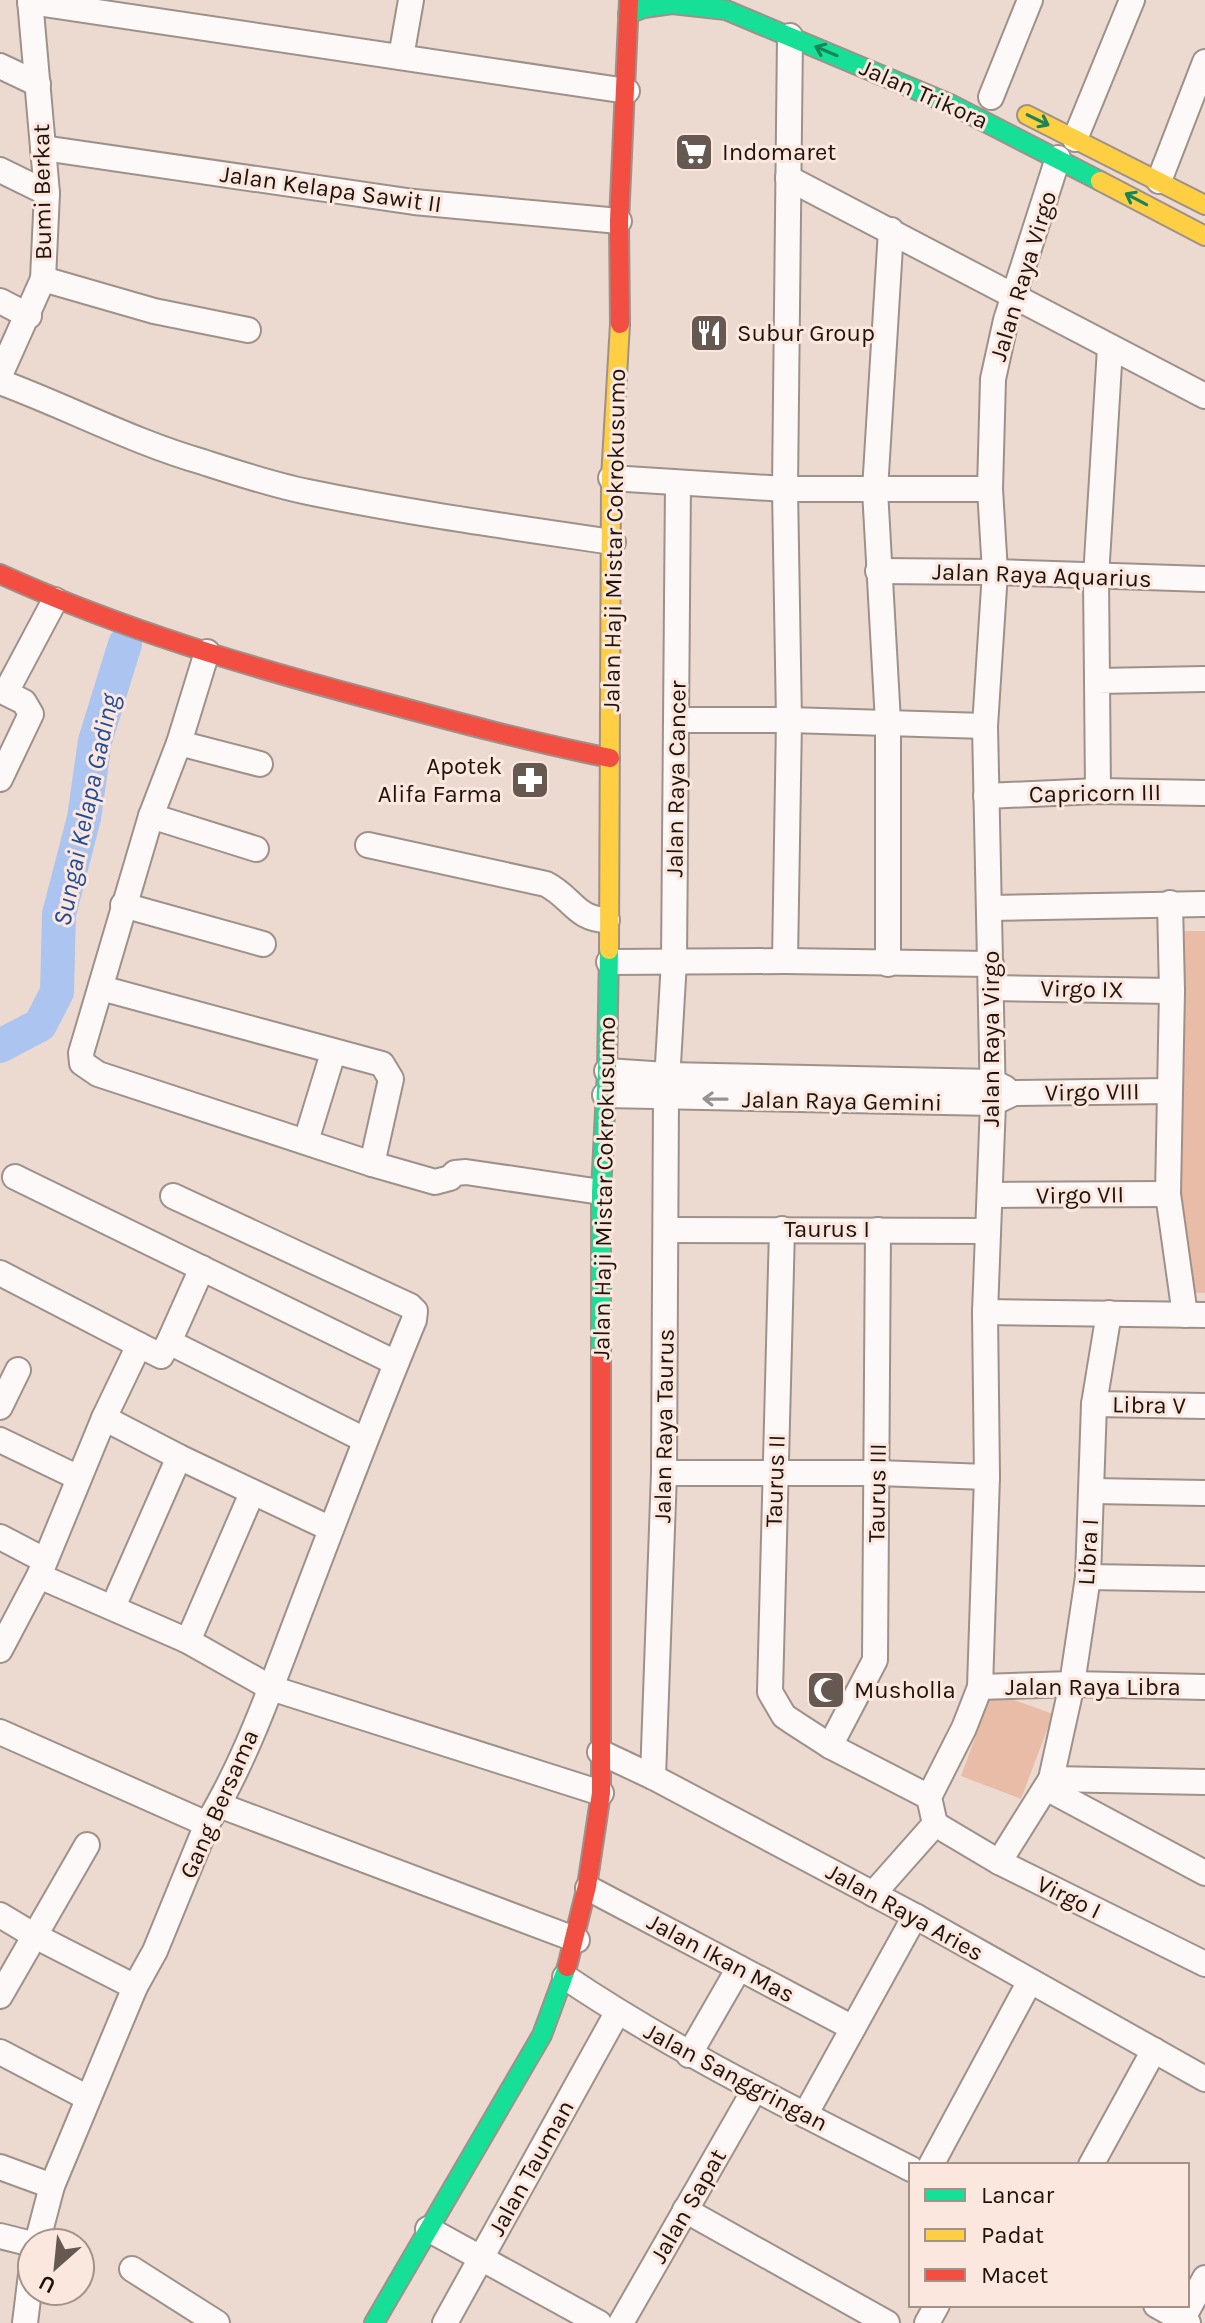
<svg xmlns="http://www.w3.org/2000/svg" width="1205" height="2323" font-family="Karla,sans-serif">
<rect width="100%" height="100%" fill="#ecdad1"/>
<g fill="#e8bca6">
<polygon points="1180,931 1205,931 1205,1293 1179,1292"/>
<polygon points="992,1692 1053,1714 1021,1799 961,1776"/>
</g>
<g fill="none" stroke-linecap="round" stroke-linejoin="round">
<polyline stroke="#acc4f0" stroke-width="34" points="0,1046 40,1025 57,992 59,914 84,818 95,741 125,644"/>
<g stroke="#9e918a" stroke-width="28">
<g id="street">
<polyline points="30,2 627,91"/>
<polyline points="401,57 411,0"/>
<polyline points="0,66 38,84"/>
<polyline points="991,97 1030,0"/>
<polyline points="1075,139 1132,0"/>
<polyline points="43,148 414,202 619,221"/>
<polyline points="0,170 47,193"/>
<polyline points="788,178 1205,396"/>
<polyline points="1159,181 1205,62"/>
<polyline points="43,279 154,311 248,330"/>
<polyline points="0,301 29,316"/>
<polyline points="0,375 43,279 47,193 30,0"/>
<path d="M0 382C68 407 133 442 203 462 237 473 273 485 308 492 409 513 511 527 613 542"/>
<polyline points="611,478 785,489 990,489"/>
<polyline points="878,571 995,572 1205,579"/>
<polyline points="207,652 179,743 151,816 81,1053 82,1063 98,1074 372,1164 435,1182 450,1178 455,1173 466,1172 601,1192"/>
<polyline points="1097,681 1096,577 1110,348"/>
<polyline points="0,690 24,702 31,714 0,779"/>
<polyline points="6,692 55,600"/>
<polyline points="678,720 789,720 985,726"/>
<polyline points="179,743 260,764"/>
<polyline points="1098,791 1097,681 1205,679"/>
<polyline points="986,796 1098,791 1205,793"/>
<polyline points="151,816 256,849"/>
<path d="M368 845 546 884C573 898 575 919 607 920"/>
<polyline points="1170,903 1172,991 1168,1194 1185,1315"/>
<polyline points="123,905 263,944"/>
<polyline points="990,908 1205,904"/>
<polyline points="785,961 789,720 785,489 790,36"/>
<polyline points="609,962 785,961 991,964"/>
<polyline points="888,964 888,722 875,490 891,230"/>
<polyline points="101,988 382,1064 391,1079 372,1164"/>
<polyline points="991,988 1172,991"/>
<polyline points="607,1071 667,1075 993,1082 1005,1088"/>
<polyline points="605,1095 993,1103 1014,1093 1170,1091"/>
<polyline points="306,1141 333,1053"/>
<polyline points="15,1177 396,1363"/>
<polyline points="991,1195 1168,1194"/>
<polyline points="782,1229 770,1692 784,1716 796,1724 830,1746 929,1797"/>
<polyline points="666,1230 988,1231"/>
<polyline points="0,1273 139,1345"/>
<polyline points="985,1312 1205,1315"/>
<polyline points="169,1342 202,1268"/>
<polyline points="1094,1404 1205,1406"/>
<polyline points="0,1407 18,1370"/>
<polyline points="104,1418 179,1457 331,1529"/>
<polyline points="0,1440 79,1478"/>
<polyline points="664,1473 878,1473 987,1477"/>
<polyline points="1092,1491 1205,1493"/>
<polyline points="0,1537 44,1560"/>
<polyline points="39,1576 188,1641 271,1688 601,1793"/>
<polyline points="1088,1577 1205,1579"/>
<polyline points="113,1607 179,1457"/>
<polyline points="188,1641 252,1493"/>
<polyline points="0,1650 39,1576 104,1418 139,1345 161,1356 169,1342 365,1440"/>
<polyline points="980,1687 1072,1684 1205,1687"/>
<polyline points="0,1732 207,1824"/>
<polyline points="830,1746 875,1660 878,1230"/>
<polyline points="600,1752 653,1777 915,1916 1205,2079"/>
<polyline points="653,1777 664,1473 666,1098 674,961 678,483"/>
<polyline points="1051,1779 1205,1782"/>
<polyline points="1046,1788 1205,1873"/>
<polyline points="219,1805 577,1940"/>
<polyline points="935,1824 999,1862 1205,1964"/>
<polyline points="999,1862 1051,1779 1072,1684 1088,1577 1094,1404 1109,1313"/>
<polyline points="588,1888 853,2028"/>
<polyline points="873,1894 935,1824 929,1797 964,1728 980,1687 987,1477 985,1312 993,1103 985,726 995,572 990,489 993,379 1006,320 1058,158"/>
<polyline points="0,1915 35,1936 135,1987"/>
<path d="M565 1977C675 2051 794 2109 911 2169"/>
<polyline points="0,1996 87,1845"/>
<polyline points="0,2052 88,2098"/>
<polyline points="689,2055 739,1968"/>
<polyline points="805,2115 915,1916"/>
<polyline points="931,2165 1030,1981"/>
<polyline points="1091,2165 1154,2050"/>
<polyline points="0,2167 52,2186"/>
<polyline points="685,2210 887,2323"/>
<polyline points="428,2229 599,2323"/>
<polyline points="0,2236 32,2244"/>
<path d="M37 2243 52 2186 135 1987 155 1951 207 1824C246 1760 273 1682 300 1611 337 1514 374 1416 414 1320L415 1311 410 1306 173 1196"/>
<polyline points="132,2269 217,2323"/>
<polyline points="1156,2305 1188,2323"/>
<polyline points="1182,2320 1205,2278"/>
<polyline points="25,2323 32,2266"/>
<polyline points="445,2323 617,2013"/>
<polyline points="621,2323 755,2089"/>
<polyline points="927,2323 937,2305"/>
</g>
</g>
<g stroke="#9e918a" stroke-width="22">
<g id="fast">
<polyline points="628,14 644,8 672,4 726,10 952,105 1100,181"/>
<polyline points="601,1354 601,1192 607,1071 609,950"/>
<polyline points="374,2323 542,2035 567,1967"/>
</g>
</g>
<g stroke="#9e918a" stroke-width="22">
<g id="slow">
<polyline points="1027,115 1205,205"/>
<polyline points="1100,181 1205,236"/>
<polyline points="609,950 611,478 620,324"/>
</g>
</g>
<g stroke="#9e918a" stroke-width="22">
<g id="jam">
<polyline points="620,324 619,221 629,0"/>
<path d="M0 574C121 629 246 666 374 700 452 721 530 742 610 758"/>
<polyline points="567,1967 587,1886 601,1793 601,1354"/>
</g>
</g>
<use href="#street" stroke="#fcf9f8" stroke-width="24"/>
<use href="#fast" stroke="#16e098" stroke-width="18"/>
<use href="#slow" stroke="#ffcf43" stroke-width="18"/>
<use href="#jam" stroke="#f24e42" stroke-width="18"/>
</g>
<defs><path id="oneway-shaft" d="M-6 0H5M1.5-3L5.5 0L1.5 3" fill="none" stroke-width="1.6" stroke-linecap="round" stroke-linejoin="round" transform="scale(2)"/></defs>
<g stroke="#1a8459">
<use href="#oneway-shaft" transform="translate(826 51) rotate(-157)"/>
<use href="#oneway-shaft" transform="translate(1038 120) rotate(26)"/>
<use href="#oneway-shaft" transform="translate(1136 199) rotate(-152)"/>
</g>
<use stroke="#98928e" href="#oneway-shaft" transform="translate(715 1099) rotate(-179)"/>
<defs>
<g id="supermarket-square" transform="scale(2)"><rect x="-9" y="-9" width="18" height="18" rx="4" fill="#665952" stroke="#fbe7dd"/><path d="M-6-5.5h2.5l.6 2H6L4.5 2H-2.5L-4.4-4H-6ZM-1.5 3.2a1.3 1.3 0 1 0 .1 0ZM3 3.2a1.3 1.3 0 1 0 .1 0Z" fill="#fff"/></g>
<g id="restaurant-square" transform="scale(2)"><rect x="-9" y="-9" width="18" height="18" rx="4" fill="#665952" stroke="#fbe7dd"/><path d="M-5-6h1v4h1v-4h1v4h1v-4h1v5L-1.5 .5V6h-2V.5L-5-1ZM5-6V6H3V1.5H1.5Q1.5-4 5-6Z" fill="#fff"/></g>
<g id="pharmacy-square" transform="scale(2)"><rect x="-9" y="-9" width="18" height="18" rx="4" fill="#665952" stroke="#fbe7dd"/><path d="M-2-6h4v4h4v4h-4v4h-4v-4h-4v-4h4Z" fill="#fff"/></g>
<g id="mosque-square" transform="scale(2)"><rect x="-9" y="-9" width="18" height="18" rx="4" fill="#665952" stroke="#fbe7dd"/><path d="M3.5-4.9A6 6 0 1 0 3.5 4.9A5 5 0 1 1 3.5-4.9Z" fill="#fff"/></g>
</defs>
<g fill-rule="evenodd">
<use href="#supermarket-square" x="694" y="152"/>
<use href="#restaurant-square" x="709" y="333"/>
<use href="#pharmacy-square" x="530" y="780"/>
<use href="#mosque-square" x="826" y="1690"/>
</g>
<g text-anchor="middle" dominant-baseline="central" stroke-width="6" stroke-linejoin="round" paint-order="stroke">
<g font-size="24" fill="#1e130d" stroke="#fbe7dd">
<text transform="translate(924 94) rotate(24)">Jalan Trikora</text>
<text transform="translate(331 189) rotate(8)">Jalan Kelapa Sawit II</text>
<text transform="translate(42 192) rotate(-91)">Bumi Berkat</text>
<text transform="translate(1023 276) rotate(-73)">Jalan Raya Virgo</text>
<text transform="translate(614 540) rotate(-89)">Jalan Haji Mistar Cokrokusumo</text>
<text transform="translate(1042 575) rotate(2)">Jalan Raya Aquarius</text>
<text transform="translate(676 779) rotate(-89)">Jalan Raya Cancer</text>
<text transform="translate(1095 793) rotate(-1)">Capricorn III</text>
<text transform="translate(1082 989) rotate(1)">Virgo IX</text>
<text transform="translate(991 1039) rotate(-90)">Jalan Raya Virgo</text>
<text transform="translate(1092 1092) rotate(-1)">Virgo VIII</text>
<text transform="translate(842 1101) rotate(1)">Jalan Raya Gemini</text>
<text transform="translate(604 1188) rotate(-89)">Jalan Haji Mistar Cokrokusumo</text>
<text transform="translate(1080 1195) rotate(-1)">Virgo VII</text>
<text x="827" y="1229">Taurus I</text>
<text transform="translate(1149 1405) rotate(1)">Libra V</text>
<text transform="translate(664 1426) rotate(-89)">Jalan Raya Taurus</text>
<text transform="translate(775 1481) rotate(-88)">Taurus II</text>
<text transform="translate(877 1493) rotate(-89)">Taurus III</text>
<text transform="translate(1088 1552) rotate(-86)">Libra I</text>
<text x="1093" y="1687">Jalan Raya Libra</text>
<text transform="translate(219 1804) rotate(-66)">Gang Bersama</text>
<text transform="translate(1069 1897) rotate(26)">Virgo I</text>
<text transform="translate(905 1912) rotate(29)">Jalan Raya Aries</text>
<text transform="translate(721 1958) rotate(28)">Jalan Ikan Mas</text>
<text transform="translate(736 2077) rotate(28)">Jalan Sanggringan</text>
<text transform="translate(531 2168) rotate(-61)">Jalan Tauman</text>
<text transform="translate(688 2206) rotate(-60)">Jalan Sapat</text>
</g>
<g font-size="24" fill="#1e130d" stroke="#fbe7dd" text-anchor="start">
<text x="722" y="152">Indomaret</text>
<text x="737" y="333">Subur Group</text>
<text x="502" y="766" text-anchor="end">Apotek<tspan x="502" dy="28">Alifa Farma</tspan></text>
<text x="854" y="1690">Musholla</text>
</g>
<g font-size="26" font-style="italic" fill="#1d4d9a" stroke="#fbe7dd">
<text transform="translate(86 810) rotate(-78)">Sungai Kelapa Gading</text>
</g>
</g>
<rect x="909" y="2163" width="280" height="144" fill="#fbe7dd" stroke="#a3928a" stroke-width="2"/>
<rect x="925" y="2189" width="40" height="12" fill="#16e098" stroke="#a3928a" stroke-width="2"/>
<text x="981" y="2203" font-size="24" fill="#1e130d">Lancar</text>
<rect x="925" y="2229" width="40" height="12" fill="#ffcf43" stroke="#a3928a" stroke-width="2"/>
<text x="981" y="2243" font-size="24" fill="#1e130d">Padat</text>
<rect x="925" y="2269" width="40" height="12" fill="#f24e42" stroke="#a3928a" stroke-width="2"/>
<text x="981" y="2283" font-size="24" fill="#1e130d">Macet</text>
<g transform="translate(56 2267) rotate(207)"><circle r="38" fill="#fbe7dd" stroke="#a3928a" stroke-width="2"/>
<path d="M0-6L14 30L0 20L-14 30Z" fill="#665952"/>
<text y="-12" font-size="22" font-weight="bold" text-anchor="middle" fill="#1e130d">U</text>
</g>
</svg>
